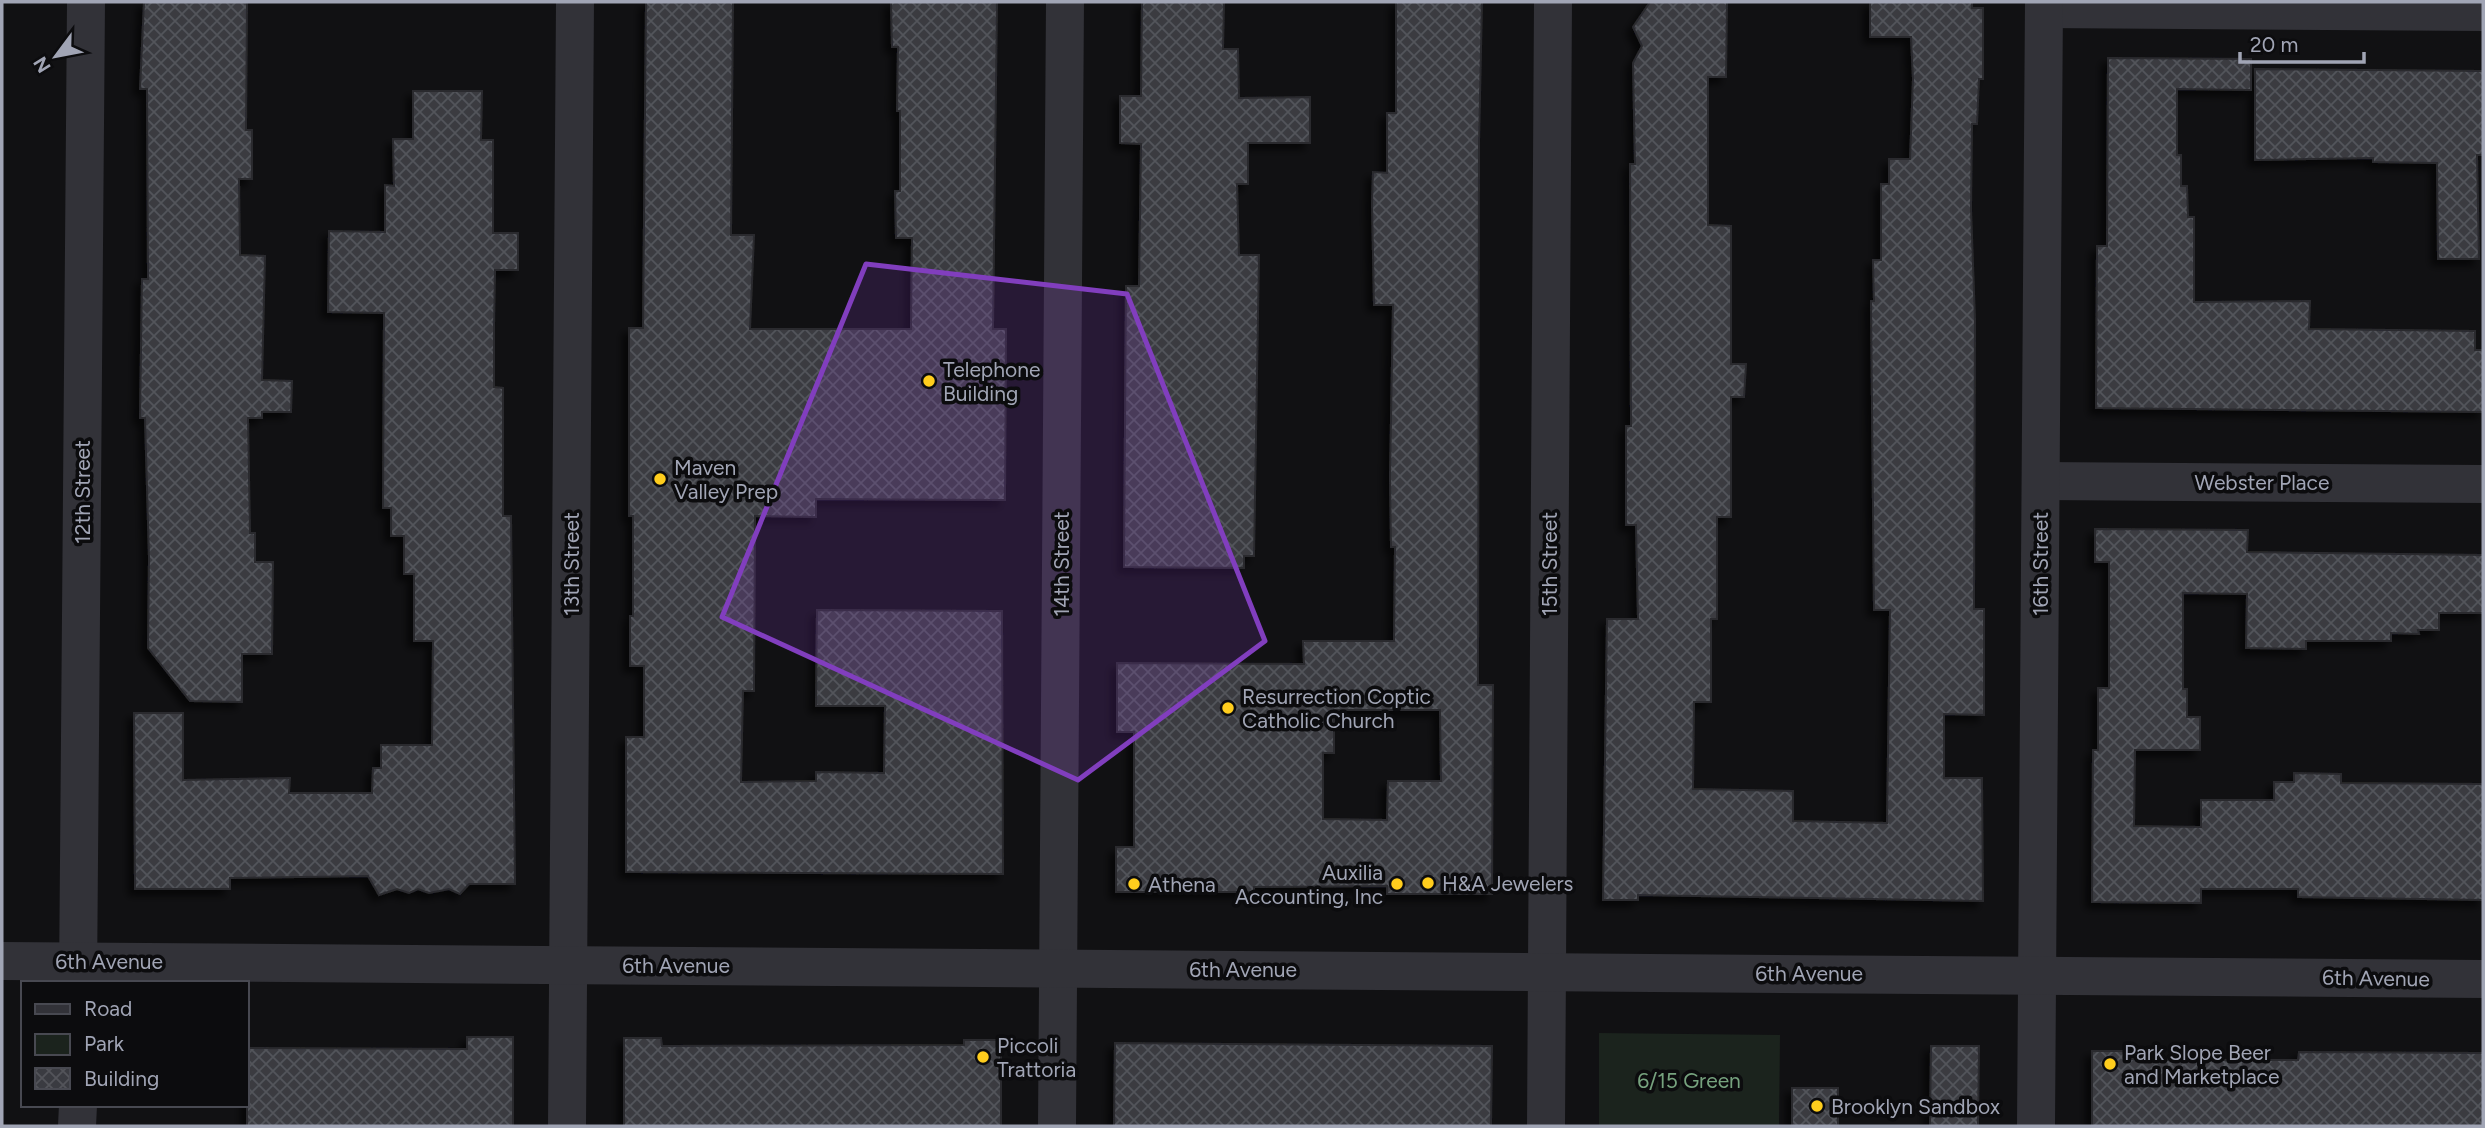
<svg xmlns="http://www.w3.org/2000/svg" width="2485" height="1128" font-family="Figtree,sans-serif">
<defs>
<pattern id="building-cross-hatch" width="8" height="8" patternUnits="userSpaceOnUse" patternTransform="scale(1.75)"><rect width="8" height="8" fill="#3a3b41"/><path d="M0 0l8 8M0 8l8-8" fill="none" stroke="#53545a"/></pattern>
<filter id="shadow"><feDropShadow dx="-6" dy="6" stdDeviation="3.5" flood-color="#0009"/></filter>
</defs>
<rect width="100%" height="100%" fill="#111113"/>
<polygon fill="#1b231d" points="1599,1033 1780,1035 1779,1126 1599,1126"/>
<g fill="url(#building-cross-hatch)" stroke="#2b2b2f" stroke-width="2" fill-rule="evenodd" filter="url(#shadow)">
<polygon points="144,2 247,2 246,130 252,130 252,179 239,179 240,255 265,256 262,380 292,381 291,412 262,412 262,418 248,418 250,533 255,533 255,562 273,562 272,654 242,654 242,702 190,701 148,648 149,558 145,418 140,418 142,279 148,279 147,89 140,89"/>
<polygon points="646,2 733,2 731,235 754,235 750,329 911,329 912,238 896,238 895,191 900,191 900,111 897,111 898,47 892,47 891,2 997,2 993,329 1006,329 1005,500 816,499 816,517 755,516 754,691 743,691 741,782 816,781 816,772 884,773 885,706 816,706 817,610 1002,611 1003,874 626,872 626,737 644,737 644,666 630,666 630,616 633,616 633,516 629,516 629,328 643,328"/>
<polygon points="1142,2 1224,2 1223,49 1238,49 1239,98 1310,97 1310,143 1248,143 1248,184 1237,184 1239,255 1259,255 1254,556 1244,556 1244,568 1124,567 1126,286 1139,286 1141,144 1120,143 1120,96 1141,96"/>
<path d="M1396 2H1482L1479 143 1478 685H1493L1492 894H1387V886L1254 887V892H1116V847H1134V732H1117V663L1304 664 1303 641H1394L1395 547H1391L1390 477 1393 305H1374L1372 203 1373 172 1387 173V113H1396ZM1334 710H1440L1441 781H1388L1387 820 1323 819V753H1334Z"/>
<polygon points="1650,2 1727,2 1726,77 1708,77 1708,225 1731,226 1731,364 1746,364 1744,397 1731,397 1731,517 1717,517 1717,619 1711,619 1711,702 1694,702 1693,789 1793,791 1793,821 1887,823 1890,610 1874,610 1871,301 1874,301 1873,260 1881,260 1881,184 1889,184 1889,159 1910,159 1913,79 1911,37 1870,37 1870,2 1972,2 1972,8 1983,8 1983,79 1979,79 1977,124 1972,124 1971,209 1975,320 1974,609 1984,609 1984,715 1944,714 1944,778 1982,778 1983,901 1638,895 1638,900 1603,900 1607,619 1638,619 1636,525 1626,525 1626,426 1631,426 1630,164 1635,164 1633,63 1642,46 1633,27"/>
<polygon points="2108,58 2251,59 2251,90 2177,89 2177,155 2181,155 2181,186 2187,186 2188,217 2194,217 2194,302 2310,301 2309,329 2475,331 2475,350 2483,350 2483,412 2096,408 2097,246 2107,246"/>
<polygon points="2255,69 2483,71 2483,155 2477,155 2479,259 2438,259 2437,163 2373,162 2373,158 2255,160"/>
<polygon points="413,91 482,91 481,140 493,140 493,233 518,233 518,270 495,270 494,327 494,387 503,388 503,516 511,516 515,884 469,884 460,894 449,889 429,893 418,889 409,893 397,889 379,895 368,876 230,878 230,889 135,889 134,713 183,713 183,780 290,778 289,793 372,793 373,768 381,768 381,745 432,745 433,641 414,641 414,574 404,574 404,536 391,536 391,508 383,508 384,313 328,312 329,231 385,232 385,185 394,186 393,139 413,139"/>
<polygon points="2095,529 2248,530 2247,552 2483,555 2483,613 2439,613 2439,630 2418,630 2419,634 2391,633 2391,641 2306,641 2306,649 2246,648 2247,594 2183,593 2183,689 2187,689 2187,717 2200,717 2200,750 2135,750 2134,826 2201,827 2201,800 2274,800 2274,782 2294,782 2294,773 2341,774 2341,783 2483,784 2483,900 2298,897 2298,889 2201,889 2201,903 2092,902 2093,750 2098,750 2098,688 2109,688 2109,562 2095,562"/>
<polygon points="467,1037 513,1037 513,1126 247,1126 247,1048 467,1049"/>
<polygon points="624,1038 661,1038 662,1046 964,1045 964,1040 1001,1040 1001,1126 624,1126"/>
<polygon points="1115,1043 1492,1046 1491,1126 1114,1126"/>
<polygon points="1931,1046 1979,1046 1978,1126 1930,1126"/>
<polygon points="2092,1051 2132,1051 2132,1059 2198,1060 2298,1060 2299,1052 2483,1053 2483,1126 2092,1126"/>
<rect x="1792" y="1088" width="46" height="38"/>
</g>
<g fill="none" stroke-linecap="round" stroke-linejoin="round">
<g stroke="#323238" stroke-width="38">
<polyline points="2044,9 2483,12"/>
<polyline points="2041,481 2483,484"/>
<polyline points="78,983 86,2"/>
<polyline points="77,1126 78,1105"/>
<polyline points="567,1126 575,2"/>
<polyline points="1057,1126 1065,2"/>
<polyline points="1546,1126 1553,2"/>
<polyline points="2036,1126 2044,2"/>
</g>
<polyline stroke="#323238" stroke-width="38" points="2,961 2483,979"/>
</g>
<path fill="#813ebe" fill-opacity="0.2" stroke="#813ebe" stroke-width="5" stroke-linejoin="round" d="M866 264 1127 294 1265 641 1078 780 722 617Z"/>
<g fill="#ffcd1d" stroke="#0c0c0e" stroke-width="2.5">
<circle cx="929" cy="381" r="7"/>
<circle cx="660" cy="479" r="7"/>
<circle cx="1228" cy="708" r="7"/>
<circle cx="1428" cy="883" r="7"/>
<circle cx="1134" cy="884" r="7"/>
<circle cx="1397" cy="884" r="7"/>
<circle cx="983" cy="1057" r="7"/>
<circle cx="2110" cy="1064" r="7"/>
<circle cx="1817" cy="1106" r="7"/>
</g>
<g text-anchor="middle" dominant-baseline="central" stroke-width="7" stroke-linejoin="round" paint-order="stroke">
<g font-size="21" fill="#a1a5b5" stroke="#0c0c0e" text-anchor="start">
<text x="943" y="369">Telephone<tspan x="943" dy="24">Building</tspan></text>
<text x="674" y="467">Maven<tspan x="674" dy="24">Valley Prep</tspan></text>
<text x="1242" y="696">Resurrection Coptic<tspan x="1242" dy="24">Catholic Church</tspan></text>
<text x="1383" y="872" text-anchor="end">Auxilia<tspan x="1383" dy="24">Accounting, Inc</tspan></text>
<text x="1442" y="883">H&amp;A Jewelers</text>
<text x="1148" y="884">Athena</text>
<text x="997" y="1045">Piccoli<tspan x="997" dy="24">Trattoria</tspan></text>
<text x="2124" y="1052">Park Slope Beer<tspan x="2124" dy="24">and Marketplace</tspan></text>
<text x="1831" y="1106">Brooklyn Sandbox</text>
</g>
<g font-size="21" fill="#a1a5b5" stroke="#0c0c0e">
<text x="2262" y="482">Webster Place</text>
<text transform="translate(82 492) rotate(-90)">12th Street</text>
<text transform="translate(571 564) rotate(-90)">13th Street</text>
<text transform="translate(1061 564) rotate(-90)">14th Street</text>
<text transform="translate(1549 564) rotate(-90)">15th Street</text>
<text transform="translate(2040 564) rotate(-90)">16th Street</text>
<text x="109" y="961">6th Avenue</text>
<text x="676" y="965">6th Avenue</text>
<text x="1243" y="969">6th Avenue</text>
<text x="1809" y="973">6th Avenue</text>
<text transform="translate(2376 978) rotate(1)">6th Avenue</text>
</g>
<g font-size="21" fill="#76a27e" stroke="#0c0c0e">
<text x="1689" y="1080">6/15 Green</text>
</g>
</g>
<rect width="2485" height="1128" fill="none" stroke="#a1a5b5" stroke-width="7"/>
<rect x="21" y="981" width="228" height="126" fill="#0c0c0e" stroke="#484951" stroke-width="2"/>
<rect x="35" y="1004" width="35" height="10" fill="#323238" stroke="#484951" stroke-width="2"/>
<text x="84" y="1016" font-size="21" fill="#a1a5b5">Road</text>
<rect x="35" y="1034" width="35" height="21" fill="#1b231d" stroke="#484951" stroke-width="2"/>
<text x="84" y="1051" font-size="21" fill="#a1a5b5">Park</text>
<rect x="35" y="1068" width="35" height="21" fill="url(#building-cross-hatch)" stroke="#484951" stroke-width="2"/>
<text x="84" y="1086" font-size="21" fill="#a1a5b5">Building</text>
<g transform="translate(56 56) rotate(238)" stroke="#0c0c0e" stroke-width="5" paint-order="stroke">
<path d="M0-5L12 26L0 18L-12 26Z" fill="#a1a5b5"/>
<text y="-10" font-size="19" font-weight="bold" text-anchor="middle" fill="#a1a5b5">N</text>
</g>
<path d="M2240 52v10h124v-10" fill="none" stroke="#a1a5b5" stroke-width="3.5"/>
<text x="2250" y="52" font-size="21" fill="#a1a5b5" stroke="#0c0c0e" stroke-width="5" paint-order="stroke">20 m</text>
</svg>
